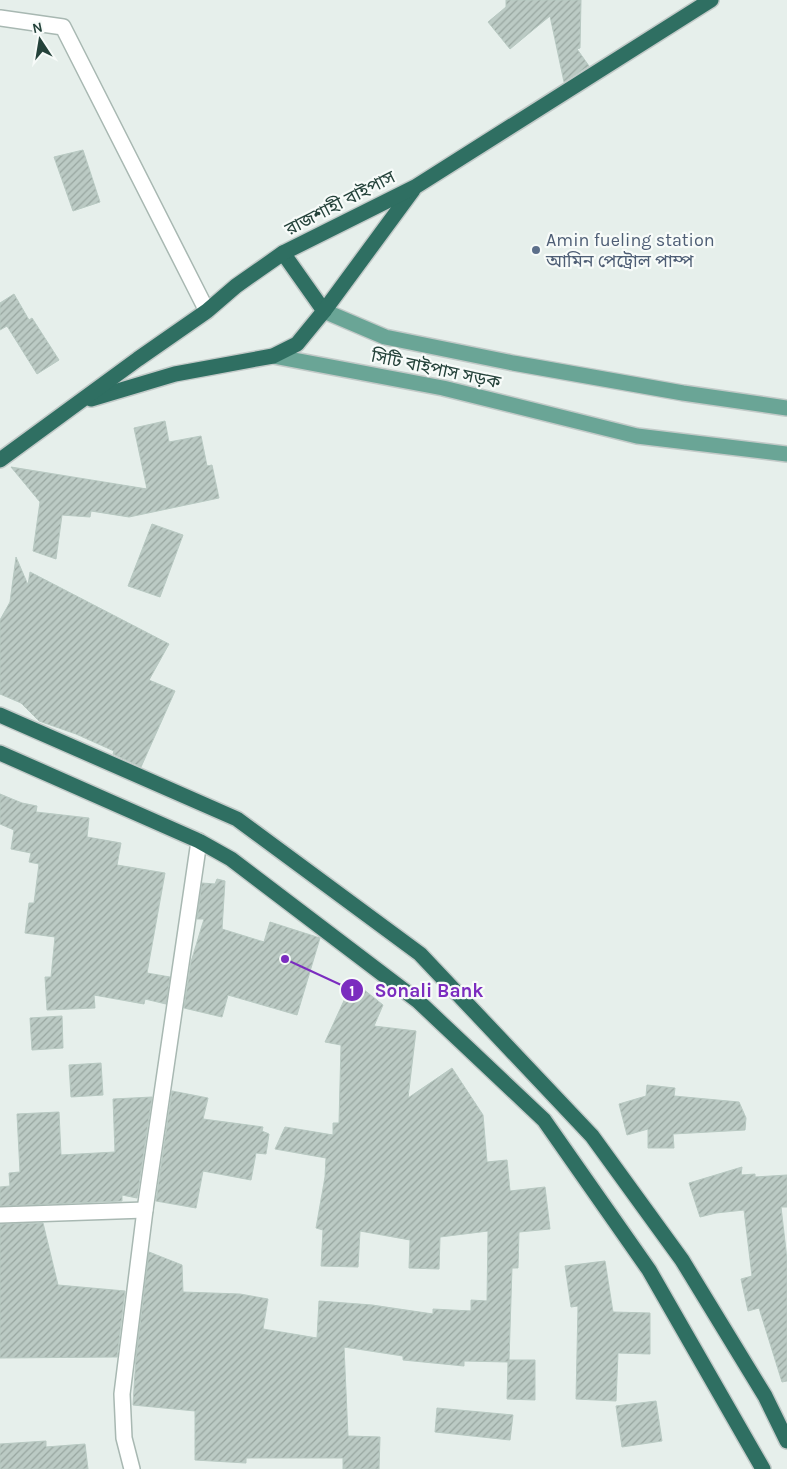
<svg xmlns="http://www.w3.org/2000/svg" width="787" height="1469" font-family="Karla,'Noto Sans Bengali',sans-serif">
<defs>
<pattern id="building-hatch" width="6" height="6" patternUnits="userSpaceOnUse" patternTransform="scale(1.25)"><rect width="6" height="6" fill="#bbcac4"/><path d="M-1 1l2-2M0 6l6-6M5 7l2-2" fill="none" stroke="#98a6a0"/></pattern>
</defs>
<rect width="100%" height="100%" fill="#e6efeb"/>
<g fill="url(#building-hatch)" stroke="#b8c9c2">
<polygon points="506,0 581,0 580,48 577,49 589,66 564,82 550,16 510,49 488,22 506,7"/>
<polygon points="83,150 100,202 73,211 54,157"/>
<polygon points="14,294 29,320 32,318 59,360 37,374 7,326 0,330 0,303"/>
<polygon points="165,421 169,442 201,436 207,466 212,465 219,498 129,517 91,511 90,517 62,515 56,559 33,551 40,502 11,467 147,489 134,428"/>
<polygon points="152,524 183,535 160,597 128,586"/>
<polygon points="16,557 28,585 30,572 169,644 149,680 175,691 141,767 113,754 114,751 76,734 39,721 21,703 0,694 0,620 10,602"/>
<polygon points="0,794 22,803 37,806 36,812 89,818 87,837 121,843 117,865 165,873 147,973 170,977 166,1004 145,999 144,1004 94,995 95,1008 47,1010 45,977 51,977 55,937 25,933 29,903 34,903 39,864 29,862 31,853 11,849 14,830 0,824"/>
<polygon points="217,879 225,881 222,929 264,942 270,922 320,938 297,1015 228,995 222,1017 184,1008 191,962 204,919 197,919 202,883 215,884"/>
<polygon points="353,981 383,1005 374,1026 416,1031 408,1098 452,1068 483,1115 487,1162 507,1160 510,1191 545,1187 550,1229 519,1232 518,1268 512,1268 509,1360 535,1360 535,1400 507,1399 508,1362 464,1361 464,1366 403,1360 403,1356 344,1347 348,1436 380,1437 379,1469 343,1469 343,1458 246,1458 246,1463 195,1460 195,1411 133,1405 136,1357 149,1252 182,1265 183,1292 240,1294 268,1299 263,1329 317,1338 319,1301 372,1305 433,1314 433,1309 471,1311 471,1300 487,1301 488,1231 440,1237 439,1269 409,1268 410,1240 360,1231 358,1267 321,1266 323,1230 316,1228 325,1177 326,1158 275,1149 285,1127 333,1135 333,1123 339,1123 341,1045 325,1042"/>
<polygon points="62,1016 63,1048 32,1050 30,1018"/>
<polygon points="101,1063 103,1095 71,1097 69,1065"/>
<polygon points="647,1085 675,1088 674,1096 739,1102 746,1118 745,1130 673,1134 674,1148 648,1148 648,1129 627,1135 619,1104 646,1096"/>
<polygon points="172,1091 208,1098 203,1119 263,1127 262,1131 269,1134 266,1154 256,1153 251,1180 203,1171 196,1208 156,1201"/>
<polygon points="152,1097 137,1198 122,1195 122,1201 0,1206 0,1187 10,1186 9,1173 20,1172 17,1114 59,1112 61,1155 115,1152 113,1099"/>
<polygon points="742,1167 741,1175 755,1174 755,1177 787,1175 787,1207 781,1207 787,1259 787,1381 782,1382 759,1308 748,1311 741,1279 752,1276 744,1210 716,1213 700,1217 689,1183"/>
<polygon points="43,1223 58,1285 125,1291 117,1357 0,1358 0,1224"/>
<polygon points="605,1261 613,1312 650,1313 650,1354 618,1353 616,1401 576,1399 578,1306 571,1307 565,1266"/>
<polygon points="656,1401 662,1441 622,1447 616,1406"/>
<polygon points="437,1408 513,1415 510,1440 435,1432"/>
<polygon points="46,1441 46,1447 85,1444 88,1469 0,1469 0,1444"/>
</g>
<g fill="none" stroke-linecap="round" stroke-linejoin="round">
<g stroke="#a8b8b2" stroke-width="18">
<g id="street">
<polyline points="0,18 63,27 207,311"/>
<polyline points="0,1215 145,1210"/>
<polyline points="132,1469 124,1438 122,1394 145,1210 199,841"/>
</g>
</g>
<g stroke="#c2cac8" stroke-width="18">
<g id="primary">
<polyline points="324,311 385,337 513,363 683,393 787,408"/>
<polyline points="273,356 443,388 637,436 787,454"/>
</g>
</g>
<g stroke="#c2cac8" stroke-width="18">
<g id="highway">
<polyline points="283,253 324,311"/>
<polyline points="91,399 175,374 273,356 297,344 324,311 413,190"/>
<polyline points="0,460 138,359 207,311 236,286 283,253 415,187 711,0"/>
<polyline points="0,715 237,819 420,954 592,1136 682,1260 765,1396 787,1441"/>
<polyline points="0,753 199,841 231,859 418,1001 544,1120 649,1270 763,1469"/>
</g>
</g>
<use href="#street" stroke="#fff" stroke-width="15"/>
<use href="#primary" stroke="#6aa596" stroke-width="15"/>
<use href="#highway" stroke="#2f6f62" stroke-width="15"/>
</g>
<circle fill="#5c6f8a" stroke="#f7fbf9" stroke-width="2" cx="536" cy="250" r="5"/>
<g text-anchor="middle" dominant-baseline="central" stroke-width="4.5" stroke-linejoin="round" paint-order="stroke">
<g font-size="18" fill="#24423a" stroke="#f7fbf9">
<text transform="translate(340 203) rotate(-27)">রাজশাহী বাইপাস</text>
<text transform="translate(436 369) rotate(12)">সিটি বাইপাস সড়ক</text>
</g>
<g font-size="18" fill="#4e5e75" stroke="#f7fbf9" text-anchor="start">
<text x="546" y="240">Amin fueling station<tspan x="546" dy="21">আমিন পেট্রোল পাম্প</tspan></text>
</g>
</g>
<path fill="none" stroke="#7b2cbf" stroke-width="2" d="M285 959L352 990"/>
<g fill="#7b2cbf" stroke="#f7fbf9" stroke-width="2">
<circle cx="285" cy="959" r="5"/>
<circle cx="352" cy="990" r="12"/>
</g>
<g font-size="15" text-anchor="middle" font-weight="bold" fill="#fff">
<text x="352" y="996">1</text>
</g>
<g font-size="19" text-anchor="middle" font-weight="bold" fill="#7b2cbf" stroke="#f7fbf9" stroke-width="4.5" stroke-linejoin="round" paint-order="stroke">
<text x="429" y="997">Sonali Bank</text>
</g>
<g transform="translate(40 40) rotate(348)" stroke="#f7fbf9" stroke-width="4" paint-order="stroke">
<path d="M0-4L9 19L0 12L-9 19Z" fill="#24423a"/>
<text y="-8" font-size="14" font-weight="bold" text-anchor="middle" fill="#24423a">N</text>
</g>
</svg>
